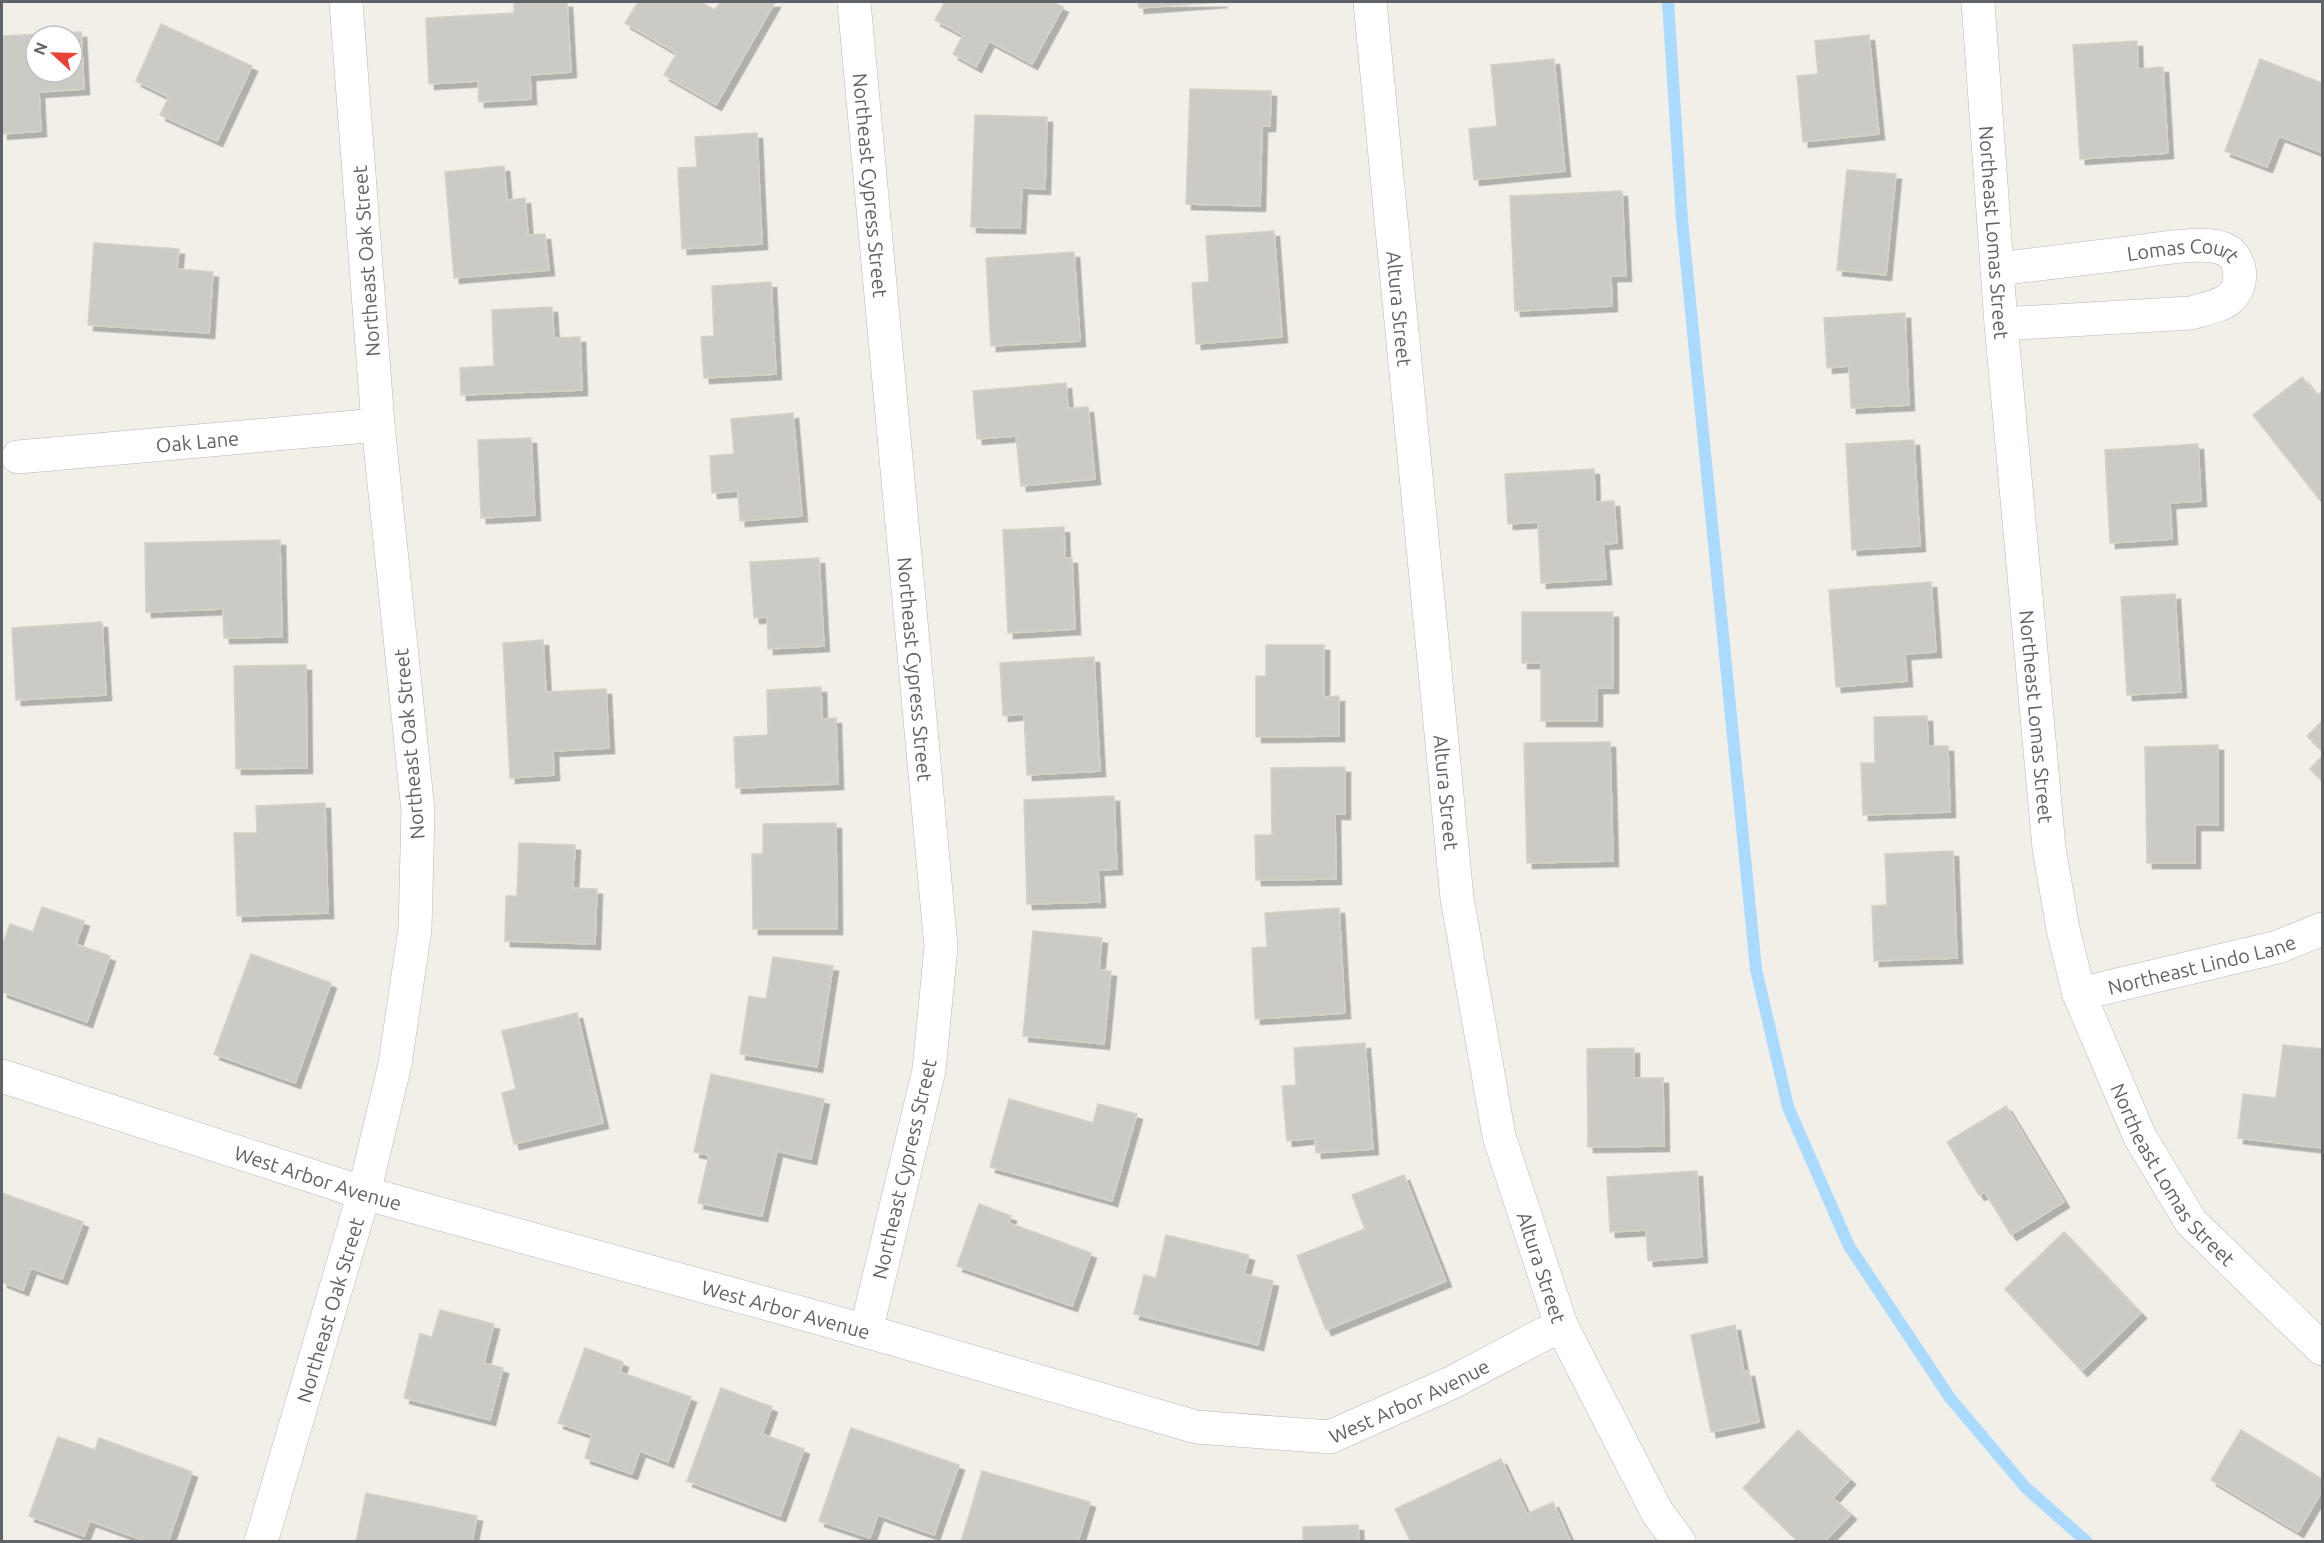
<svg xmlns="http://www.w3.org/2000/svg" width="2324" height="1543" font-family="Ubuntu,sans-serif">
<defs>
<filter id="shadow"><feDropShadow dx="5.5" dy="5.5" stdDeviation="0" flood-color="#0004"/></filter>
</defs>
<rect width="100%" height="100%" fill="#f1efe8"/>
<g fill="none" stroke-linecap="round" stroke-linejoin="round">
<polyline stroke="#aadaff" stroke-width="12" points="1668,2 1682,220 1756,969 1788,1107 1849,1246 1950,1398 2026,1488 2087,1542"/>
</g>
<g fill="#cccac5" stroke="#d6d1c6" stroke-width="1.5" fill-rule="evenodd" filter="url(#shadow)">
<polygon points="514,2 567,2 571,72 530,75 531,99 479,102 478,81 429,84 426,18 514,13"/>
<polygon points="638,2 701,2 715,10 720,2 775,2 716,105 664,75 677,53 625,23"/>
<polygon points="945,2 1053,2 1063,7 1032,64 989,41 976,67 953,54 963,35 935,20"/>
<polygon points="1138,2 1222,2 1139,8"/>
<polygon points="161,24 252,66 217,141 160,115 169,97 136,81"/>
<path d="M81 32 84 89 39 92 41 131 2 134V36ZM36 36H72V72H36Z"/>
<polygon points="1869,35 1879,134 1803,142 1797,76 1818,74 1815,41"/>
<polygon points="2137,41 2138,69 2163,67 2168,153 2080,159 2073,45"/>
<polygon points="1554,59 1565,171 1474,180 1469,129 1497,126 1491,65"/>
<polygon points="2260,59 2322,83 2322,153 2279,136 2267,167 2225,151"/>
<polygon points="1190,89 1271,91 1270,126 1262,126 1260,206 1186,204"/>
<polygon points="975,115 1047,117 1045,189 1022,188 1020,228 971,227"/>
<polygon points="757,133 762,244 682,249 678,168 697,167 695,137"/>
<polygon points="504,166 507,200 525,198 528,235 545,234 549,270 454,278 445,172"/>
<polygon points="1847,170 1896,174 1886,275 1837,270"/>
<polygon points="1622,191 1626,276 1611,276 1612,306 1515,311 1510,196"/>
<polygon points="1274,231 1282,337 1196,344 1192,283 1209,282 1206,236"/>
<polygon points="94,243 179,249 177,269 213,272 209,333 88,325"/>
<polygon points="1074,252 1080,341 991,346 986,258"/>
<polygon points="771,282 776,374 704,378 701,337 714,336 712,286"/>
<polygon points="552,307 554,338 580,337 582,390 461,395 460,368 494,366 492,310"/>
<polygon points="1905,313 1909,405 1851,408 1849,366 1827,368 1824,318"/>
<polygon points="2302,377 2317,396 2322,391 2322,496 2319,499 2253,415"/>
<polygon points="1066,383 1068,408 1088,407 1095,479 1021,486 1016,436 977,439 973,391"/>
<polygon points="793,413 802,516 740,521 738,491 712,493 710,456 734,454 731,419"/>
<polygon points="531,438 535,515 481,518 478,440"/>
<polygon points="1914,440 1920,546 1852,550 1846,444"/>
<polygon points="2198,444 2201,501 2170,503 2172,539 2110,543 2105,450"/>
<polygon points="1594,469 1595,502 1614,501 1617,543 1603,544 1606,579 1541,583 1538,522 1508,524 1505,474"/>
<polygon points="1064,527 1065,558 1072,558 1075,629 1008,633 1003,530"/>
<polygon points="280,540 282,637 224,638 223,609 146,612 145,543"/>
<polygon points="819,558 824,646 768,649 767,617 754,618 750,562"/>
<polygon points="1931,582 1936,652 1905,654 1907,681 1836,687 1829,590"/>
<polygon points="2175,594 2181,692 2127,695 2121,597"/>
<polygon points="1522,612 1613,612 1613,688 1597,688 1597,721 1541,721 1541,663 1522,663"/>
<polygon points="102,622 106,695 16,700 12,628"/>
<polygon points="543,640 546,692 606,689 609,748 553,751 554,775 510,778 503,643"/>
<polygon points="1266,645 1324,645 1324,697 1339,696 1339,736 1256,737 1256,676 1266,676"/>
<polygon points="1094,657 1100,771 1027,775 1024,714 1003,716 1000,663"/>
<polygon points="306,665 307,768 236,769 234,666"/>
<polygon points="821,687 822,719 836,718 838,784 736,788 734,737 768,735 767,690"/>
<polygon points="1927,716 1928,746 1948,746 1950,812 1863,815 1861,763 1875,763 1874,717"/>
<polygon points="2322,721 2322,751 2307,736"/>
<polygon points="1610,742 1613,861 1527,863 1524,743"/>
<polygon points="2218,745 2218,825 2195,825 2195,863 2147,863 2145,747"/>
<polygon points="2322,756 2322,781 2310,769"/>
<polygon points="1345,767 1345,814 1335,814 1336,879 1256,880 1255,835 1272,835 1271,768"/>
<polygon points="1114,796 1117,869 1098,870 1100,902 1027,904 1024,800"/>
<polygon points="325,803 328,913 237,916 234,833 257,833 256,806"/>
<polygon points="836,823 837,929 753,929 752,854 763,854 763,824"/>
<polygon points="519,843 575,845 573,888 597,889 595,944 505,941 506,896 517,896"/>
<polygon points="1953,851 1957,958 1874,961 1872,906 1887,905 1885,854"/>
<polygon points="42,907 84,921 76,944 110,956 87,1022 2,992 2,946 10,924 33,932"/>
<polygon points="1339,908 1345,1013 1255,1019 1252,948 1267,947 1265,913"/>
<polygon points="1033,931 1102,938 1099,970 1111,971 1104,1044 1023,1036"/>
<polygon points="251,954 331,983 295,1083 214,1054"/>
<polygon points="773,957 833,966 817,1067 740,1054 749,996 766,999"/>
<polygon points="577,1013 603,1123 514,1144 502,1093 516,1089 502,1031"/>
<polygon points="1365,1043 1373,1149 1316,1153 1315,1138 1287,1141 1282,1086 1296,1085 1294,1048"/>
<polygon points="2283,1045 2322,1049 2322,1148 2238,1138 2243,1094 2276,1098"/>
<polygon points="1634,1048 1634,1078 1663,1078 1664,1146 1588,1147 1587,1049"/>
<polygon points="711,1074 824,1099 811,1159 777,1151 762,1216 698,1203 709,1155 694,1152"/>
<polygon points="1009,1099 1093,1123 1098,1104 1137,1114 1112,1201 990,1167"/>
<polygon points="2006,1106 2064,1202 2011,1235 1985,1192 1979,1195 1947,1142"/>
<polygon points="1697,1171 1702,1257 1648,1261 1646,1230 1610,1232 1607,1177"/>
<polygon points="1404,1175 1446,1281 1326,1330 1297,1256 1365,1229 1352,1195"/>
<polygon points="2,1193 83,1222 62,1279 31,1268 23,1290 2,1282"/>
<polygon points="979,1204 1011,1216 1009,1223 1091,1253 1072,1306 957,1266"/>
<polygon points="2064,1232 2141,1313 2082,1371 2005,1289"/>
<polygon points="1166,1235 1249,1255 1244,1274 1273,1281 1258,1345 1134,1314 1144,1275 1156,1278"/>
<polygon points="440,1310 494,1324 484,1363 503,1368 490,1420 404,1398 420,1334 432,1337"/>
<polygon points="1735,1325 1744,1372 1749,1371 1759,1422 1711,1432 1691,1335"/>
<polygon points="585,1348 623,1362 620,1372 691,1397 668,1462 640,1451 632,1474 585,1458 592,1435 558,1423"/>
<polygon points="721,1388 772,1407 762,1434 804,1449 780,1516 687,1481"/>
<polygon points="851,1428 959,1465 934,1535 878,1515 870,1538 819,1521"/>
<polygon points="1798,1430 1850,1479 1833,1498 1851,1514 1824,1542 1799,1542 1743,1488"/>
<polygon points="2241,1430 2322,1479 2322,1491 2298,1532 2211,1480"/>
<polygon points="58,1437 95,1450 99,1438 192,1472 168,1542 148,1542 90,1521 84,1536 29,1516"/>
<polygon points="1501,1459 1527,1514 1553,1502 1571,1542 1411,1542 1395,1509"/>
<polygon points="982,1471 1090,1502 1078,1542 961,1542"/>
<polygon points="366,1493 477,1516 472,1542 356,1542"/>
<polygon points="1358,1525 1359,1542 1303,1542 1303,1527"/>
</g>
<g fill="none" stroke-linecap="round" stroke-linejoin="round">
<g stroke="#b5b8bc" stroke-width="34">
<g id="street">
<path id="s1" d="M854 2 941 947 929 1070 866 1331"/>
<path id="s2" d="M1370 2 1457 898 1499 1136 1561 1325 1657 1512 1679 1542"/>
<path id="s3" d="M1978 2 2001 324 2049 848 2063 929 2079 994 2140 1137 2191 1222 2322 1349"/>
<path id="s4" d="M1997 269C2041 264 2085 258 2129 253 2151 250 2204 240 2224 249 2243 257 2245 286 2229 299 2219 307 2203 309 2191 313L2001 324"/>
<path id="s5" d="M18 457 378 425"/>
<path id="s6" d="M2079 994 2278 947 2322 929"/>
<path id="s7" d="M2 1076 364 1193 866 1331 1196 1427 1330 1437 1451 1383 1561 1325"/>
<path id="s8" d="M261 1542 364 1193 395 1064 415 929 418 811 378 425 346 2"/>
</g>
</g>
<use href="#street" stroke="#fff" stroke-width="33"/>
</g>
<g text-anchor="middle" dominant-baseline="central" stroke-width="4.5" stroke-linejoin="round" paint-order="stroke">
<g font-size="20" fill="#5f6368" stroke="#fff">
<text stroke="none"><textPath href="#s1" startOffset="184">Northeast Cypress Street</textPath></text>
<text stroke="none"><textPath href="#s3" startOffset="231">Northeast Lomas Street</textPath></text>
<text transform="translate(366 261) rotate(-94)">Northeast Oak Street</text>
<text stroke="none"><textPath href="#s4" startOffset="188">Lomas Court</textPath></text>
<text stroke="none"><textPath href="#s2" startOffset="308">Altura Street</textPath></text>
<text stroke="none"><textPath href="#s5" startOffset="180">Oak Lane</textPath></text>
<text stroke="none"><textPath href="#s1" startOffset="670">Northeast Cypress Street</textPath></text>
<text stroke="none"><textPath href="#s3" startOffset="717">Northeast Lomas Street</textPath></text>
<text transform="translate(409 744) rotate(-95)">Northeast Oak Street</text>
<text stroke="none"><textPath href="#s2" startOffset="794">Altura Street</textPath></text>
<text stroke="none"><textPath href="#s6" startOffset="126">Northeast Lindo Lane</textPath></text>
<text transform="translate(904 1169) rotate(-77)">Northeast Cypress Street</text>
<text stroke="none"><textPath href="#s3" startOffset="1203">Northeast Lomas Street</textPath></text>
<text stroke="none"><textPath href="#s7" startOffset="332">West Arbor Avenue</textPath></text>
<text stroke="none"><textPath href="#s2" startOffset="1280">Altura Street</textPath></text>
<text stroke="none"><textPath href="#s7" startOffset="818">West Arbor Avenue</textPath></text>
<text stroke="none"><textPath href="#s8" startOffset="242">Northeast Oak Street</textPath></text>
<text stroke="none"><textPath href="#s7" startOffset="1466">West Arbor Avenue</textPath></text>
</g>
</g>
<rect width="2324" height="1543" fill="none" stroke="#5f6368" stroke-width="6"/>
<g transform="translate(54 54) rotate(292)"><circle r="28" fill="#ffffff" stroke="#bfc1c3" stroke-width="1.5"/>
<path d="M0-4.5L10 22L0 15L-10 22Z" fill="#ea4335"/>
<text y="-9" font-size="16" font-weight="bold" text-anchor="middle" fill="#5f6368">N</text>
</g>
</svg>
